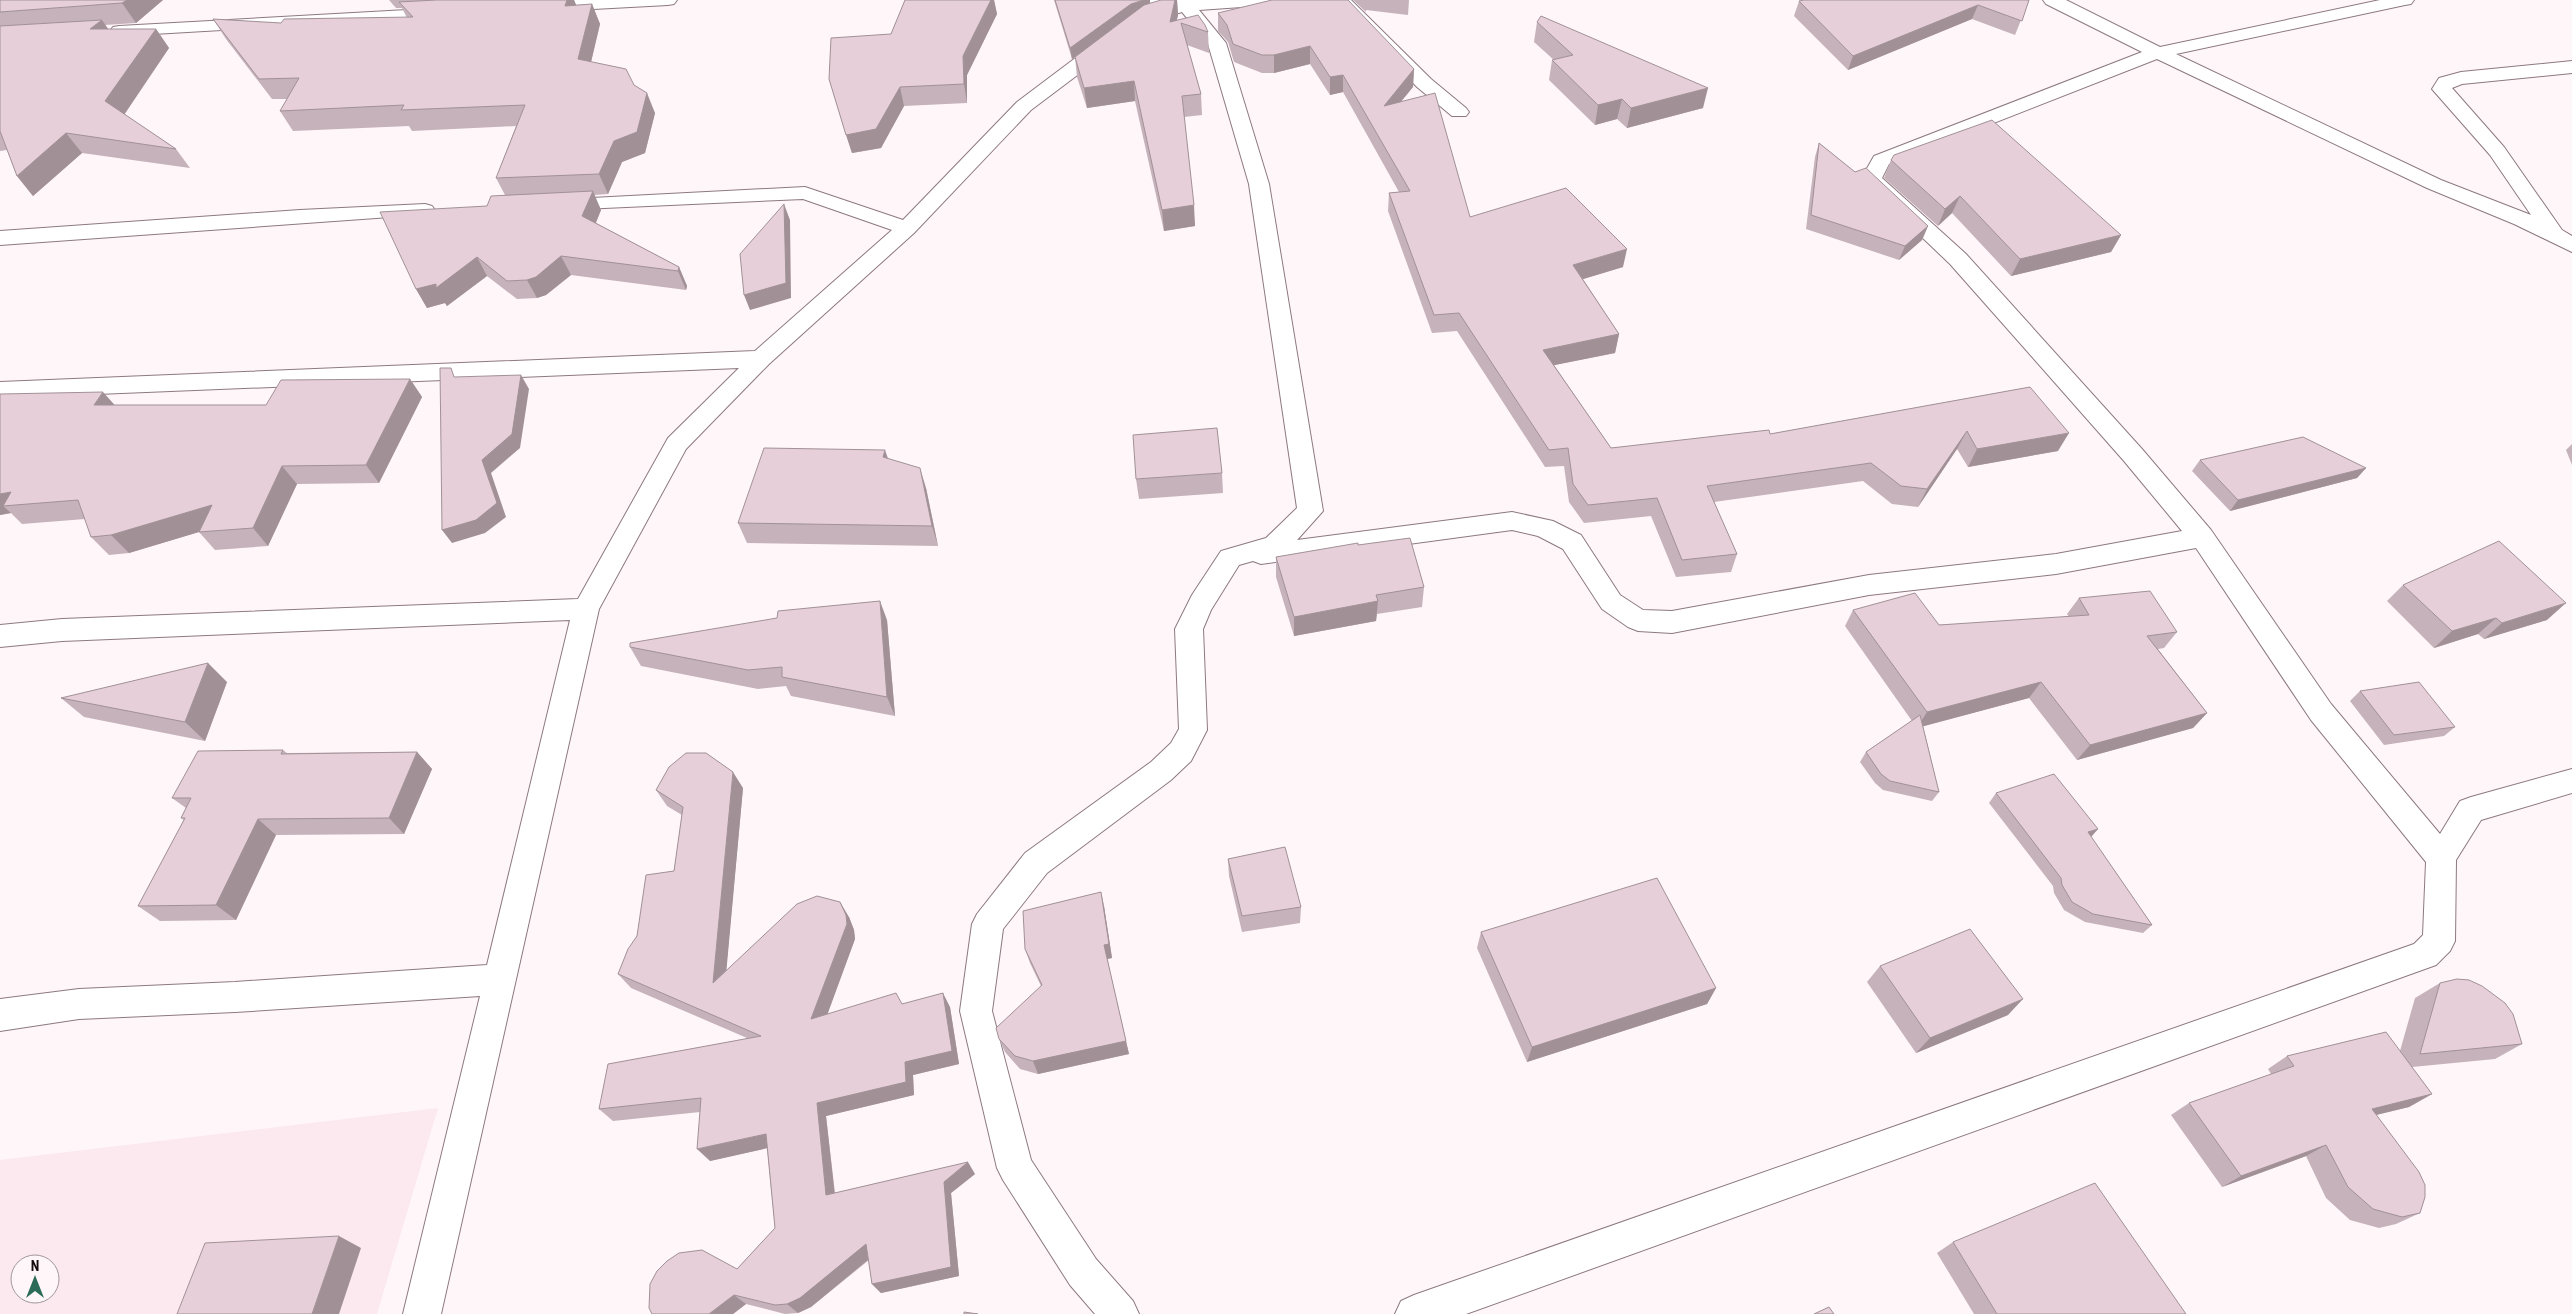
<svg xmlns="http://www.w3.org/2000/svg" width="2572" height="1314" font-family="'Roboto Condensed',sans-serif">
<rect width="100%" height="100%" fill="#fff6f9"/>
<path fill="#fce9f0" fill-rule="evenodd" d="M438 1108 377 1314H0V1160ZM20 1264H50V1294H20Z"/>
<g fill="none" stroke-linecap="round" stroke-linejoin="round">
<g stroke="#8d7981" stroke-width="2">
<g id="minor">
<polygon points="568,0 677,0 674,4 668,5 556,11 550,10 547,6 550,2"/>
<polygon points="1126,0 1279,0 1276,4 1270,5 1199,10 1226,43 1269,184 1323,511 1297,540 1512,512 1553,521 1581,535 1620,595 1643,610 1672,611 1869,575 2056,554 2182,531 2124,461 1950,264 1861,179 1874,156 2142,52 2046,4 2043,0 2066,0 2160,47 2380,0 2414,0 2411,4 2405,5 2176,54 2441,180 2531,215 2490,155 2432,89 2439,78 2461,72 2572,61 2572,73 2462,84 2452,88 2504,147 2562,230 2572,236 2572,252 2514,224 2427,188 2157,59 1889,164 1882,178 1966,254 2142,449 2211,530 2331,704 2440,834 2460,801 2471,797 2572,769 2572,793 2481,820 2456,860 2455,941 2450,951 2436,965 1466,1314 1395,1314 1401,1301 1414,1295 2414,944 2423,935 2426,862 2311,720 2196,548 2056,574 1869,595 1672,633 1638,631 1628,627 1602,609 1563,549 1538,536 1512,530 1261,564 1253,561 1239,565 1211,610 1203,629 1207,730 1191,761 1171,780 1047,873 1003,929 992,1011 1031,1160 1096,1259 1133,1301 1139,1314 1095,1314 1070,1285 1003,1180 997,1168 960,1011 972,924 977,914 1025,853 1151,762 1171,743 1179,729 1175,629 1192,595 1221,551 1266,538 1297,508 1249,184 1208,44 1182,12 1142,24 1136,23 1133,19 1136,15 1159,8 1129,4"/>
<polygon points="1332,0 1351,0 1431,79 1466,108 1469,112 1466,116 1452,116 1417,87"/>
<polygon points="443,8 449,9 452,13 449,17 119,36 113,35 110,31 113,27 119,26"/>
<polygon points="1105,39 1112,41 1114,45 1112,49 1031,110 914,233 769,364 686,449 599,609 441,1314 403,1314 480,996 235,1012 79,1019 0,1031 0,999 79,989 235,982 487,965 570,620 62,641 0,647 0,625 62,619 578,599 668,438 739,368 0,398 0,382 755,351 892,230 803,199 560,210 553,208 550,204 553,200 805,187 903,220 1017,102 1098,41"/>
<polygon points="425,204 432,206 435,210 432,214 0,245 0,231 300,210"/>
</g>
</g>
<use href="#minor" fill="#fff" fill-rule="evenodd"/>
</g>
<g fill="#c6b2ba">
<polygon points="0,0 163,0 136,23 105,25 108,29 156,29 169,48 124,114 176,149 190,168 82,153 33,196 17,176 7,150 0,151"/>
<polygon points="389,0 574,0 576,5 592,4 600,24 591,62 634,85 655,113 645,153 622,162 608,194 594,195 601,210 596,223 679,267 687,286 686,290 571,275 546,295 537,298 517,299 487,276 447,306 445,303 427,308 416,289 487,206 505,195 496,178 516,126 412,131 409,126 293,131 280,111 287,99 272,99 226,39 213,19 281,23 407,18 402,8 396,8"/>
<polygon points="905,0 994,0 997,14 967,75 967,103 904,106 881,148 852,153 829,79 891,34"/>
<polygon points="1054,0 1150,0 1150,4 1161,0 1177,0 1178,15 1177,20 1208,32 1209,53 1187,45 1201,94 1202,115 1184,117 1195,226 1164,231 1135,101 1087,108 1077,77 1075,57 1132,14 1072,59"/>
<polygon points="1353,0 1409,0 1408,15 1366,10 1366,12"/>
<polygon points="2029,0 2015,35 1972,19 1848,70 1794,16 1799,1"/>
<polygon points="1218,13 1414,69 1413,87 1401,101 1470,217 1623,267 1583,279 1619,334 1615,353 1554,365 1611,448 1770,434 2030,387 2058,451 1968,467 1957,449 1918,507 1892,504 1863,481 1714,502 1737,554 1731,572 1676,577 1651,516 1584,523 1569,502 1564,466 1545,467 1457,331 1432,333 1388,211 1389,193 1399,192 1343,92 1330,95 1310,64 1274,73 1262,73 1234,62 1228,42 1218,31"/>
<polygon points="1537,22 1703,108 1627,128 1617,119 1595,125 1549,80 1552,60 1554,60 1534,42"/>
<polygon points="1819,143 1855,172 1928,226 1922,240 1899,260 1806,229 1815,157"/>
<polygon points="1891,160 2121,235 2111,252 2011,276 1952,213 1938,226 1884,178"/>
<polygon points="410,379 422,397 379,483 297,484 268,546 215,550 199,532 129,553 109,555 91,537 85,519 22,524 11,513 0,515 0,394 114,405 266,405"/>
<polygon points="2572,444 2572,465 2566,450"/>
<polygon points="2200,460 2366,468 2357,478 2230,511 2192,471"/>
<polygon points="1222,473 1223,493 1139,499 1136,479"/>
<polygon points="926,488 938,546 747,543 738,523"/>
<polygon points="1358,545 1424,587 1422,607 1377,614 1376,621 1294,636 1276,577 1276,557"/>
<polygon points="2403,585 2547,620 2484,639 2478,634 2434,648 2387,601"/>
<polygon points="2079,598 2177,632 2164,648 2158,649 2207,713 2193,728 2077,760 2029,698 1923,726 1939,792 1932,801 1883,790 1875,783 1860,762 1866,752 1912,721 1845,626 1853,610 1939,625 2069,617 2067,614"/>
<polygon points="887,620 895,716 791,696 786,686 758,689 641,666 630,647"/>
<polygon points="227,682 205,741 84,717 61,698"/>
<polygon points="2360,691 2455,727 2444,736 2384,745 2350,701"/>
<polygon points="283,750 287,753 417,752 432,769 404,834 276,835 236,920 160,921 138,906 184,820 181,818 186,808 172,798"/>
<polygon points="743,788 726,970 849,917 854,930 855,939 827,1014 902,1004 950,1007 959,1064 913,1075 914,1095 826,1116 835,1193 975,1174 951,1193 959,1276 881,1293 872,1284 869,1260 811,1307 798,1313 785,1314 746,1304 733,1314 652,1314 737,1269 775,1228 767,1148 710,1161 700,1112 613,1121 599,1109 747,1038 631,988 618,974 637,936 674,871 682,815 667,806 656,790"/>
<polygon points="1996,793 2098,829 2091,837 2152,925 2143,933 2085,922 2064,910 2054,893 2053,886 1989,803"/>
<polygon points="1228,859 1301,907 1300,923 1242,932 1229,876"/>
<polygon points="1104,906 1112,958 1107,959 1129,1054 1038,1074 1020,1069 1005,1052 999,1039 1041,986 1030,963 1025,949"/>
<polygon points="1481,932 1716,988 1707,1004 1527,1062 1477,948"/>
<polygon points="1880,966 2008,1015 1916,1053 1867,982"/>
<polygon points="2440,983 2522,1044 2495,1059 2412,1067 2432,1094 2409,1107 2376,1115 2420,1213 2396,1224 2379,1228 2350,1220 2326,1198 2306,1156 2222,1187 2171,1115 2189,1103 2271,1074 2268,1069 2287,1056 2400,1051 2415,998"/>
<polygon points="1953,1242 2186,1314 1974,1314 1937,1253"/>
</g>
<g fill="#a19197">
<polygon points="127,0 163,0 136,23 122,3"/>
<polygon points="567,0 574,0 579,12 565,6"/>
<polygon points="991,0 994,0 997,14 967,75 967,103 964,84 963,56"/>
<polygon points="1144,0 1150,0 1150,9 1132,14 1072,59 1070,48 1131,4"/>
<polygon points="1175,0 1177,0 1178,15 1171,42 1170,22"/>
<polygon points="592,4 600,24 587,79 578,59"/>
<polygon points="1978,5 1972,19 1848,70 1853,56"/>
<polygon points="102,20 115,39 90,29"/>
<polygon points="156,29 169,48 120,121 105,101"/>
<polygon points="1310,46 1310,64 1274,73 1274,55"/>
<polygon points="1414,69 1413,87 1383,124 1384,106"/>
<polygon points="1343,75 1343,92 1330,95 1330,77"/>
<polygon points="1134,81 1135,101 1087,108 1084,88"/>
<polygon points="900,87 904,106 881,148 852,153 846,135"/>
<polygon points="1708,88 1703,108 1627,128 1631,108"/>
<polygon points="647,93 655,113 645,153 622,162 608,194 599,174 614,141"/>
<polygon points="1622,99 1617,119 1595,125 1598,105"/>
<polygon points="66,133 82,153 33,196 17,176"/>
<polygon points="593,191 601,210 591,234 582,216"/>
<polygon points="1960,196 1952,213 1938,226 1945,209"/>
<polygon points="784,204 790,220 791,298 750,310 744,295"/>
<polygon points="1194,205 1195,226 1164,231 1162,210"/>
<polygon points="1928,226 1922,240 1899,260 1905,246"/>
<polygon points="2121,235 2111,252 2011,276 2020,259"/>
<polygon points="1627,249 1623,267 1570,283 1573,265"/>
<polygon points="561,256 571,275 546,295 537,298 527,280"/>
<polygon points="477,257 487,276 447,306 445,303 427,308 416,289"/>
<polygon points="679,267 687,286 686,290 678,271"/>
<polygon points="1619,334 1615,353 1540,368 1543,350"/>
<polygon points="521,375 529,389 520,448 491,473 506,517 485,533 452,543 442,530 482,460"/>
<polygon points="410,379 422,397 379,483 366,465"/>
<polygon points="103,392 120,411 94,405"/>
<polygon points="1967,431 1957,449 1918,507 1927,489"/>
<polygon points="2069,433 2058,451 1968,467 1977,449"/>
<polygon points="885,450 892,470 883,457"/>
<polygon points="282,466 297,484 268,546 253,528"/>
<polygon points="920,468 926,488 938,546 932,526"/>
<polygon points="2366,468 2357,478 2230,511 2238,500"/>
<polygon points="11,492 3,506 11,513 0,515 0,494"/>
<polygon points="212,505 229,523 129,553 111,535"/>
<polygon points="880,601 887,620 895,716 887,697"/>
<polygon points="1378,601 1376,621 1294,636 1294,617"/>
<polygon points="2566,603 2547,620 2484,639 2502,623"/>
<polygon points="2496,618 2478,634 2434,648 2452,631"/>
<polygon points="208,663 227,682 205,741 185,722"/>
<polygon points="2041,682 2029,698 1917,728 1927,712"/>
<polygon points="2207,713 2193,728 2077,760 2090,745"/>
<polygon points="417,752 432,769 404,834 389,818"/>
<polygon points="733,772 743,788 724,997 713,983"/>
<polygon points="258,819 276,835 236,920 216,905"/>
<polygon points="2098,829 2090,838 2088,832"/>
<polygon points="1101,892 1104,906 1112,958 1107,959 1129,1054 1038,1074 1033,1061 1104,945"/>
<polygon points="840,902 849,917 854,930 855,939 821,1032 811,1019"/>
<polygon points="1716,988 1707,1004 1527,1062 1532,1047"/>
<polygon points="943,993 950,1007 959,1064 913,1075 914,1095 826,1116 836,1206 826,1195 817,1103 905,1062"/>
<polygon points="2023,999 2008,1015 1916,1053 1930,1038"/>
<polygon points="2432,1094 2409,1107 2351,1121 2372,1109"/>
<polygon points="766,1134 777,1146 710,1161 697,1149"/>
<polygon points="2326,1145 2306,1156 2222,1187 2241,1176"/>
<polygon points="968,1162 975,1174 951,1193 959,1276 881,1293 872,1284 944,1182"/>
<polygon points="339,1236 361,1248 339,1314 312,1314"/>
<polygon points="866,1244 875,1254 811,1307 798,1313 787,1304"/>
<polygon points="734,1295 746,1304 733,1314 709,1314"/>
</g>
<g fill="#e6cfd8" stroke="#a19197">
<polygon points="0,0 127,0 122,3 0,12"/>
<polygon points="436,0 567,0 565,6 592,4 578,59 626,69 634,85 647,93 637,132 614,141 599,174 496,178 525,105 401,110 404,105 280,111 299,78 259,79 213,19 281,23 284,19 413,17 399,2"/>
<polygon points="905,0 991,0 963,56 964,84 900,87 876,129 846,135 829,79 831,38 891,34"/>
<polygon points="1055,0 1144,0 1131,4 1070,48"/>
<polygon points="1161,0 1175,0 1170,22 1198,15 1205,25 1208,32 1181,23 1201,94 1182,96 1194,205 1162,210 1134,81 1084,88 1075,57 1144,5"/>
<polygon points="1272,0 1348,0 1414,69 1384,106 1435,93 1470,217 1566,188 1627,249 1573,265 1619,334 1543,350 1611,448 1769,430 1770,434 2030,387 2069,433 1977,449 1967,431 1927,489 1901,486 1871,463 1707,486 1737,554 1682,560 1657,498 1588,505 1573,484 1568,448 1549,450 1459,313 1434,315 1389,193 1410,191 1343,75 1330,77 1310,46 1274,55 1262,55 1233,44 1227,25 1218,13"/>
<polygon points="1804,0 2029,0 2022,21 1978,5 1853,56 1799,1"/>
<polygon points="1541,16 1708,88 1631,108 1622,99 1598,105 1552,60 1573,55 1537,22"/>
<polygon points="102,20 90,29 156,29 105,101 176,149 66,133 17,176 0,131 0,26"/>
<polygon points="1992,120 2121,235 2020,259 1960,196 1945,209 1891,160 1894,155"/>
<polygon points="1819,143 1855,172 1866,168 1928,226 1905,246 1811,215"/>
<polygon points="593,191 582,216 679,267 678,271 561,256 536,277 527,280 507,281 477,257 436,288 436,284 416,289 380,212 487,206 491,196"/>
<polygon points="784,204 786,283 744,295 740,254"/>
<polygon points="440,368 451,368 454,377 521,375 512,434 482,460 497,503 476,520 442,530"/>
<polygon points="410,379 366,465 282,466 253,528 199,532 212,505 111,535 91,537 78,500 3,506 11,492 0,494 0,394 103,392 94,405 266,405 281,380"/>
<polygon points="1217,428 1222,473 1136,479 1133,435"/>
<polygon points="2303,437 2366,468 2238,500 2200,460"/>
<polygon points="764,448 885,450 883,457 920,468 932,526 738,523"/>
<polygon points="1410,538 1424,587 1376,595 1378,601 1294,617 1276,557 1358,543 1358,545"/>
<polygon points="2499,541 2566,603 2502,623 2496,618 2452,631 2403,585"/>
<polygon points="2150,591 2177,632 2147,636 2207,713 2090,745 2041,682 1927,712 1853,610 1915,593 1939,625 2089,615 2079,598"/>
<polygon points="880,601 887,697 782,677 782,667 748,670 630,647 630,643 777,618 778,611"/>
<polygon points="208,663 185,722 61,698"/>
<polygon points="2419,682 2455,727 2394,735 2360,691"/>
<polygon points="1920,715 1939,792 1890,781 1881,774 1866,752"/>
<polygon points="283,750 281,754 417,752 389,818 258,819 216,905 138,906 185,818 181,818 191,798 172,798 198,751"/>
<polygon points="686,753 706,753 733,772 713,983 797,904 817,896 840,902 846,915 847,924 811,1019 896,993 902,1004 943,993 952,1051 905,1062 906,1082 817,1103 826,1195 968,1162 944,1182 951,1267 872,1284 866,1244 800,1298 787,1304 775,1305 734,1295 709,1314 652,1314 649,1308 650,1284 657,1271 667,1261 679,1253 702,1250 737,1269 775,1228 766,1134 697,1149 701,1098 599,1109 608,1064 761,1036 618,974 628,949 637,936 646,875 674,871 683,807 656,790 669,767"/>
<polygon points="2054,774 2098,829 2088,832 2152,925 2093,914 2072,902 2062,885 2061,878 1996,793"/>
<polygon points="1285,847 1301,907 1242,916 1228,859"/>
<polygon points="1657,878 1716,988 1532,1047 1481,932"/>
<polygon points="1101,892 1109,944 1104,945 1126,1041 1033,1061 1015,1056 999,1039 996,1028 1042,985 1025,949 1023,911"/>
<polygon points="1970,929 2023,999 1930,1038 1880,966"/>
<polygon points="2457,979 2469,980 2482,986 2505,1003 2513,1014 2522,1044 2420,1054 2440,983"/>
<polygon points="2386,1032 2432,1094 2372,1109 2419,1172 2425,1185 2425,1197 2420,1213 2402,1217 2373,1209 2348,1187 2326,1145 2241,1176 2189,1103 2294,1066 2287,1056"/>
<polygon points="2095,1183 2186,1314 1997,1314 1953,1242"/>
<polygon points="339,1236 312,1314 177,1314 205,1243"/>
<polygon points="1829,1307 1834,1314 1814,1314"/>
<polygon points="964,1312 978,1314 964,1314"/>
</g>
<g transform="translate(35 1279)"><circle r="24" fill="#fff6f9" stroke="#a1989b"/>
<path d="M0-4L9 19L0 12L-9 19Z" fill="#2b6b58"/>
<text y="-8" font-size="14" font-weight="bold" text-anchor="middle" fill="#130c0f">N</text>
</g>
</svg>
